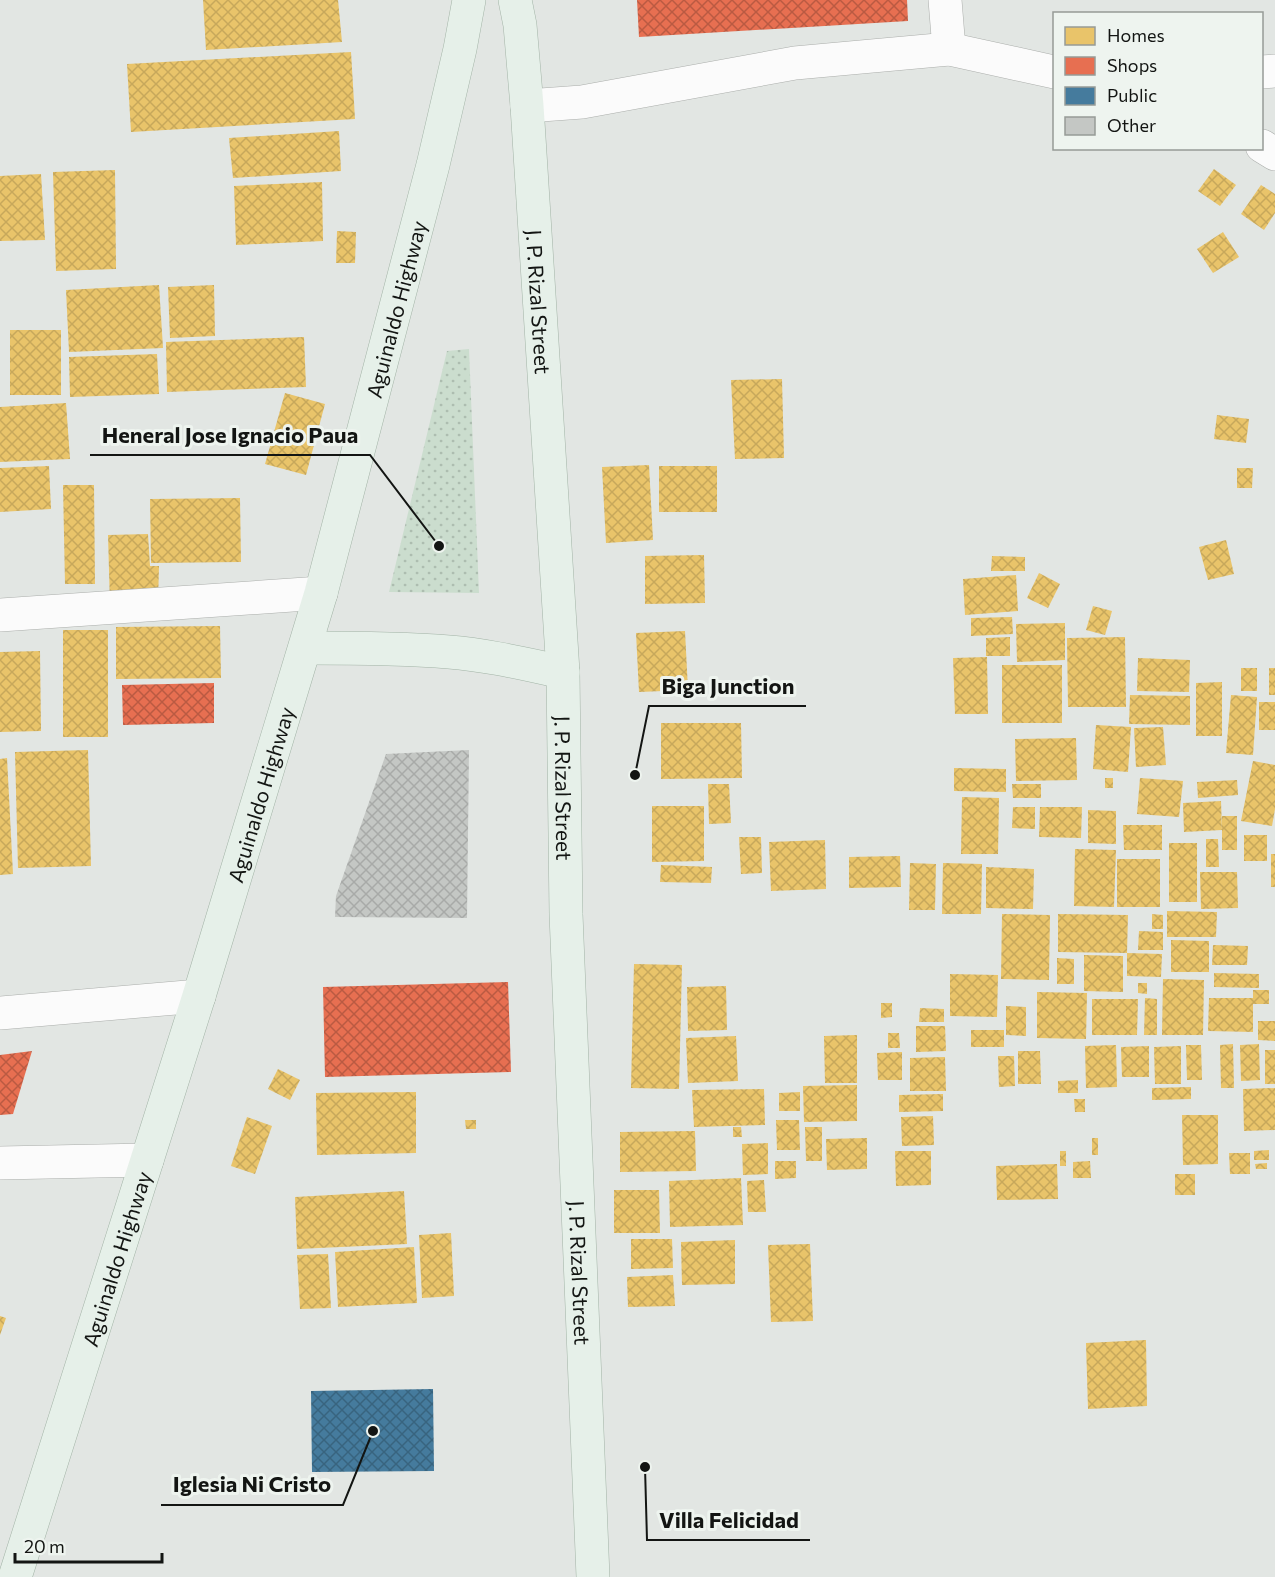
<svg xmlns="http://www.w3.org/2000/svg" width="1275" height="1577" font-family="Commissioner,sans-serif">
<defs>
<pattern id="park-dots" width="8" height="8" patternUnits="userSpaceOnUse" patternTransform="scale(1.5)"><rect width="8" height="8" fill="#cbddce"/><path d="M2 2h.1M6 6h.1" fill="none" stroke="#adbdb0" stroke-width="1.8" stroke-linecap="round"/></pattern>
<pattern id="homes-cross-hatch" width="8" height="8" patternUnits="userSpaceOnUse" patternTransform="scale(1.5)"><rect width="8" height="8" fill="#e9c46a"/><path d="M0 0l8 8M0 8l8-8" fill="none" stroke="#c7a85b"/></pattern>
<pattern id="shops-cross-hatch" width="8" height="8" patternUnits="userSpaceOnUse" patternTransform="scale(1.5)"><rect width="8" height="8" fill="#e76f51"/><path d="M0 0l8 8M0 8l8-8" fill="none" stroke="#ba5a42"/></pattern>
<pattern id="public-cross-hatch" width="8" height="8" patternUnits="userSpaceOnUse" patternTransform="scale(1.5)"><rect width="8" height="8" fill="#457b9d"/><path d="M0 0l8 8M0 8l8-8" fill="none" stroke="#38647f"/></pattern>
<pattern id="building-cross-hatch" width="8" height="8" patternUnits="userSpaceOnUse" patternTransform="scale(1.5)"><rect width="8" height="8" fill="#c4c7c4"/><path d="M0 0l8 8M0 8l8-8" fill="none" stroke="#a8aaa8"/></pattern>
</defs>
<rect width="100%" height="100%" fill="#e2e6e3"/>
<polygon fill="url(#park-dots)" points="469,349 479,593 389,592 447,351"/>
<g fill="url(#homes-cross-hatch)">
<polygon points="203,0 338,0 342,42 206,50"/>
<polygon points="351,52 355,119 131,132 127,64"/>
<polygon points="339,131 341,171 233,178 229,138"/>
<polygon points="1214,169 1236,185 1220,206 1198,191"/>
<polygon points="115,170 116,269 56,271 53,172"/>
<polygon points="41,174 45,240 0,241 0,176"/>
<polygon points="322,182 323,241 236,245 234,186"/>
<polygon points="1261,185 1275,194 1275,213 1264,230 1241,214"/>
<polygon points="337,231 356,232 355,263 336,263"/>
<polygon points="1223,232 1239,257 1213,273 1197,249"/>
<polygon points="159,285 163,348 69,352 66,290"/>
<polygon points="214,285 215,336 170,338 168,287"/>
<rect x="10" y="330" width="51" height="65"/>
<polygon points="304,337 306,387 167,392 166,342"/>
<polygon points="157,354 159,394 70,397 69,357"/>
<polygon points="782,379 784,458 735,459 731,380"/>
<polygon points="285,393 325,404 306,475 265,464"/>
<polygon points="66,403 70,459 0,462 0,407"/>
<polygon points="1217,415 1249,419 1246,443 1214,439"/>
<polygon points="649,465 653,540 606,543 602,467"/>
<polygon points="49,466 51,509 0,512 0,468"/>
<rect x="659" y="466" width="58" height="46"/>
<polygon points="1237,468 1253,468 1252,488 1237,488"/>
<polygon points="63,485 94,485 95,584 65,584"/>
<polygon points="240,498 241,562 151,563 150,499"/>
<polygon points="148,534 150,566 159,566 158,603 110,606 108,535"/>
<polygon points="1226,540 1234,574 1208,580 1199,547"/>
<polygon points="704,555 705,603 645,604 645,556"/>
<polygon points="992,556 1025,557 1025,571 991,571"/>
<polygon points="1039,573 1060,584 1048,608 1027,598"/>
<polygon points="1016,575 1018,611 965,615 963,579"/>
<polygon points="1093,606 1112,611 1105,635 1086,630"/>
<polygon points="1012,617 1013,634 971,636 971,618"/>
<polygon points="1065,623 1065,660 1017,662 1016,624"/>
<polygon points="220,626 221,678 116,679 116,627"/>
<rect x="63" y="630" width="45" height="107"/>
<polygon points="685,631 688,690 639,692 636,633"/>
<polygon points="1010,637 1010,656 986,656 986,638"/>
<polygon points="1125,637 1126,707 1068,707 1067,638"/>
<polygon points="40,651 41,731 0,732 0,652"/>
<polygon points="987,657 988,714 955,714 953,658"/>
<polygon points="1138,658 1190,660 1189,692 1137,691"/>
<rect x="1002" y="665" width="60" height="58"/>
<rect x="1241" y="668" width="16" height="23"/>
<rect x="1269" y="668" width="6" height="27"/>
<polygon points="1222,682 1222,736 1196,736 1196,683"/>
<polygon points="1130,695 1190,696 1190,725 1129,724"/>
<polygon points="1231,695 1257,697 1253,755 1226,753"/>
<rect x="1259" y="702" width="16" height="28"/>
<polygon points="661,723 741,723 742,778 661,779"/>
<polygon points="1096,725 1131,727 1128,772 1093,769"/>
<polygon points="1163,727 1166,765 1136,767 1134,728"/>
<polygon points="1076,738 1077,780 1016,781 1015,739"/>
<polygon points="88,750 91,866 18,868 15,752"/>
<polygon points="7,758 13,874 0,875 0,759"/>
<polygon points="1253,761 1275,765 1275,809 1272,826 1241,821"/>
<polygon points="954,768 1006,769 1006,792 954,791"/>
<rect x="1105" y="778" width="8" height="10"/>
<polygon points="1140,778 1183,781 1179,817 1137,814"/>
<polygon points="1237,780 1238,795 1198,798 1197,782"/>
<polygon points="708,784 729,784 731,823 709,824"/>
<polygon points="1012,784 1041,784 1041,798 1013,798"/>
<polygon points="962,797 999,798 998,854 961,854"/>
<polygon points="1221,801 1222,830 1184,832 1183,803"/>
<polygon points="652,806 704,806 704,861 652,862"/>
<polygon points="1013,807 1035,807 1035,829 1012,828"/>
<polygon points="1040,807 1082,807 1081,838 1039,837"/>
<polygon points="1088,810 1116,811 1116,844 1088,843"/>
<rect x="1222" y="816" width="15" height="34"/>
<polygon points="1123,825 1162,825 1162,850 1124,850"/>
<rect x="1244" y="835" width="23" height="26"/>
<polygon points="739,837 761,837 762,873 741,874"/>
<polygon points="1206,839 1218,839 1219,867 1206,867"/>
<polygon points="825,840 826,889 771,891 769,842"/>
<rect x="1169" y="843" width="28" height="59"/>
<polygon points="1075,849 1116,850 1114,907 1074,906"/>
<rect x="1271" y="854" width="4" height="33"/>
<polygon points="900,856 901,887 849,888 849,857"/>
<rect x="1117" y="859" width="43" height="48"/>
<polygon points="910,863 936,864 935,910 909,910"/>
<polygon points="943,863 982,864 981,914 942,914"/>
<polygon points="661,865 712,867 711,883 660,882"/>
<polygon points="986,867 1034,869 1033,909 986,908"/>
<polygon points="1200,872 1237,872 1238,908 1201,909"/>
<polygon points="1167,911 1217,912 1216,937 1167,937"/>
<polygon points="1002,914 1050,915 1049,980 1001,979"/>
<polygon points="1058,914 1128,915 1127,953 1058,952"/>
<polygon points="1152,914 1163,915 1163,929 1152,929"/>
<polygon points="1139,931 1163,932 1163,950 1138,950"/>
<polygon points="1171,940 1209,941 1209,972 1171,972"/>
<polygon points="1213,945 1248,946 1247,965 1212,965"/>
<polygon points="1127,953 1162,954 1161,977 1127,976"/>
<polygon points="1084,955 1123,956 1123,992 1084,991"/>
<polygon points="1057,958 1074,959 1074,984 1057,984"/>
<polygon points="634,964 682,965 679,1089 631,1088"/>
<polygon points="1214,973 1259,974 1259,988 1214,987"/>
<polygon points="950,974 998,975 997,1017 950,1016"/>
<polygon points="1163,979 1204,980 1203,1035 1162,1035"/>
<polygon points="1138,983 1147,983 1147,994 1138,993"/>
<polygon points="726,986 727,1030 688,1031 687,987"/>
<polygon points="1253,990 1269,990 1269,1004 1253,1004 1253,1032 1208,1031 1209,998 1253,998"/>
<polygon points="1037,992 1087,993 1086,1039 1037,1038"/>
<polygon points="1145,998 1157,999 1157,1035 1144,1035"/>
<polygon points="1092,999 1138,999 1137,1035 1092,1035"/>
<polygon points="881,1003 892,1003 892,1017 881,1018"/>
<polygon points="1006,1006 1026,1007 1026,1036 1006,1035"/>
<polygon points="920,1008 944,1009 944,1022 919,1022"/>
<polygon points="1258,1021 1275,1021 1275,1041 1258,1040"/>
<polygon points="916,1026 945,1026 946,1051 916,1052"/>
<rect x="971" y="1030" width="33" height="17"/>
<polygon points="888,1033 899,1033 900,1048 888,1048"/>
<polygon points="857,1035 857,1083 825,1083 824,1036"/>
<polygon points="736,1036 738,1081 688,1083 686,1038"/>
<polygon points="1233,1044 1234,1088 1221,1088 1220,1045"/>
<polygon points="1259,1044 1260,1080 1241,1081 1240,1045"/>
<polygon points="1116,1045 1117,1087 1086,1088 1085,1046"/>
<polygon points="1186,1045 1201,1045 1202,1080 1187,1080"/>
<polygon points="1149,1046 1149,1077 1122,1077 1121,1047"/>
<polygon points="1181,1046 1181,1084 1155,1084 1154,1047"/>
<rect x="1265" y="1050" width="10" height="34"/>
<polygon points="1018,1051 1040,1051 1041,1084 1018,1084"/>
<polygon points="902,1052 902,1080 878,1080 877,1053"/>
<polygon points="998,1056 1014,1056 1015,1086 999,1087"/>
<polygon points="945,1057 946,1091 910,1091 910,1058"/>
<polygon points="278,1069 300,1080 290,1100 268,1089"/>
<polygon points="1078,1080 1078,1093 1058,1093 1058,1081"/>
<polygon points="857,1085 857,1121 804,1122 803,1086"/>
<polygon points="1191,1087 1191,1099 1152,1100 1152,1088"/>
<polygon points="1275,1088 1275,1130 1244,1131 1243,1089"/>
<polygon points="764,1089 765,1125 694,1127 692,1090"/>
<polygon points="416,1092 416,1153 317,1155 316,1093"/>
<polygon points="800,1092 800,1111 779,1111 779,1093"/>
<polygon points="943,1094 943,1111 899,1112 899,1095"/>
<polygon points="1074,1099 1085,1099 1085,1112 1075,1112"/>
<polygon points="1182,1115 1218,1115 1218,1164 1183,1165"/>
<polygon points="933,1116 934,1145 902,1146 901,1117"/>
<polygon points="247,1117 272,1126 255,1174 231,1166"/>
<polygon points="465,1120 476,1120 476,1129 466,1129"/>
<polygon points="776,1120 799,1120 800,1150 777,1150"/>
<polygon points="733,1127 741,1127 742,1137 733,1137"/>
<polygon points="805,1127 822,1127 822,1161 806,1161"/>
<polygon points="695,1131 696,1171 620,1172 620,1132"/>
<polygon points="867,1138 867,1169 827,1170 826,1139"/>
<rect x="1092" y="1138" width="6" height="17"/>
<polygon points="768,1143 768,1174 743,1175 742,1144"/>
<polygon points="1269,1150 1269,1160 1254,1160 1254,1151"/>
<polygon points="895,1151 931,1151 931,1185 896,1186"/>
<rect x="1060" y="1151" width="6" height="15"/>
<polygon points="1229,1153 1250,1153 1250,1174 1230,1174"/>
<polygon points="775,1161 796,1161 796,1178 775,1179"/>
<polygon points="1090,1161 1091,1178 1073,1178 1073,1162"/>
<polygon points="1267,1163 1267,1169 1256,1169 1255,1164"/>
<polygon points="1057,1164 1058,1199 997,1200 996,1166"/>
<rect x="1175" y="1174" width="20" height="21"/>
<polygon points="741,1178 743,1225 670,1227 669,1181"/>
<polygon points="764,1180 766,1212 748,1212 747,1181"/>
<polygon points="614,1190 659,1190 660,1233 614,1233"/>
<polygon points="404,1191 407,1244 297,1249 295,1197"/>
<polygon points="451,1233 454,1296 422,1298 419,1235"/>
<polygon points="631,1239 672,1239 673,1268 631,1269"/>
<polygon points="735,1240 735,1284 682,1285 681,1242"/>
<polygon points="810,1244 813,1321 771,1322 768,1245"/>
<polygon points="414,1247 417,1303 338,1307 335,1252"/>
<polygon points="328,1254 331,1308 300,1309 297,1255"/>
<polygon points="673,1275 675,1306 628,1307 627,1277"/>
<polygon points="0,1316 6,1318 0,1335"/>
<polygon points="1146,1340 1147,1406 1088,1409 1086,1343"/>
</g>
<g fill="url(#shops-cross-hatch)">
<polygon points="637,0 907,0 908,21 639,37"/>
<polygon points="214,683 214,723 123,725 122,685"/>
<polygon points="508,982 511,1072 325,1077 323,987"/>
<polygon points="32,1051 13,1114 0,1115 0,1055"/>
</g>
<polygon fill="url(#public-cross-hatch)" points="433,1389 434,1471 312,1472 311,1391"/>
<polygon fill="url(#building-cross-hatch)" points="469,750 467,918 335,917 336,896 386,754"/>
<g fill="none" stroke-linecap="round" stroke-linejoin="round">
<g stroke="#abaeab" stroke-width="34">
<g id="minor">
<polyline points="945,0 949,49"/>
<polyline points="1262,72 1275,71"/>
<polyline points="527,106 582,102 795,63 949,49 1054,72"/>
<polyline points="1262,146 1275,154"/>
<polyline points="0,615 321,593"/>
<polyline points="0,1013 199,996"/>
<polyline points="0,1163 147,1160"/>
</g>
</g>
<g stroke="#a2b3a6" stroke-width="34">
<g id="major">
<path id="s1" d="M515 0 520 25 527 106 563 672 566 914 593 1577"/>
<path d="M305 648C353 648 401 648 449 652 487 655 525 664 563 672"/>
<path id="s2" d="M15 1577 199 996 321 593 433 165 460 49 469 0"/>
</g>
</g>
<use href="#minor" stroke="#fbfbfb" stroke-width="33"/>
<use href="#major" stroke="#e6f0e9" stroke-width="33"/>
</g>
<g text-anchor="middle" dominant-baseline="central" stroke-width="6" stroke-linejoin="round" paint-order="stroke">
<g font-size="21" fill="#131513" stroke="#eef4ef">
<text stroke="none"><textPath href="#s1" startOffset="303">J. P. Rizal Street</textPath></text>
<text stroke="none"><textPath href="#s2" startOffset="1324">Aguinaldo Highway</textPath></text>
<text stroke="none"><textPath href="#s1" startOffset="790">J. P. Rizal Street</textPath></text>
<text stroke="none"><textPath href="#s2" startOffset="820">Aguinaldo Highway</textPath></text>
<text stroke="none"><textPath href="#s2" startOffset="334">Aguinaldo Highway</textPath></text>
<text stroke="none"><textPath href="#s1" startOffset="1275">J. P. Rizal Street</textPath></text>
</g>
</g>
<path fill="none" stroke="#131513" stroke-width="2" d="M439 546L370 455H90M635 775L649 706H806M373 1431L343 1505H161M645 1467L647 1540H810"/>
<g fill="#131513" stroke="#eef4ef" stroke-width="2">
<circle cx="439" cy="546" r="6"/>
<circle cx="635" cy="775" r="6"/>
<circle cx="373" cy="1431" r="6"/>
<circle cx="645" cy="1467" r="6"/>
</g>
<g font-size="22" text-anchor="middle" font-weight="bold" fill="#131513" stroke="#eef4ef" stroke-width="6" stroke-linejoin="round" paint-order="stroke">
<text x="230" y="443">Heneral Jose Ignacio Paua</text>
<text x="728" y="694">Biga Junction</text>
<text x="252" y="1492">Iglesia Ni Cristo</text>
<text x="729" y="1528">Villa Felicidad</text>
</g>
<rect x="1053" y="12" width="210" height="138" fill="#eef4ef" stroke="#969b97" stroke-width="1.5"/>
<rect x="1065" y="27" width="30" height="18" fill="#e9c46a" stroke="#969b97" stroke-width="1.5"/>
<text x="1107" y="42" font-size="18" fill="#131513">Homes</text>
<rect x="1065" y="57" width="30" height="18" fill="#e76f51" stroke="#969b97" stroke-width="1.5"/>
<text x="1107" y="72" font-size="18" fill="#131513">Shops</text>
<rect x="1065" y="87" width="30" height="18" fill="#457b9d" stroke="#969b97" stroke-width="1.5"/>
<text x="1107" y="102" font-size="18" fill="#131513">Public</text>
<rect x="1065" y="117" width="30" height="18" fill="#c4c7c4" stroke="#969b97" stroke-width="1.5"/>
<text x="1107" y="132" font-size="18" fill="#131513">Other</text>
<path d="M15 1553v9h147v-9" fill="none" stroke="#131513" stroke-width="3"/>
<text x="24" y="1553" font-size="18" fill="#131513" stroke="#eef4ef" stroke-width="4.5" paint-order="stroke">20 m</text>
</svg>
